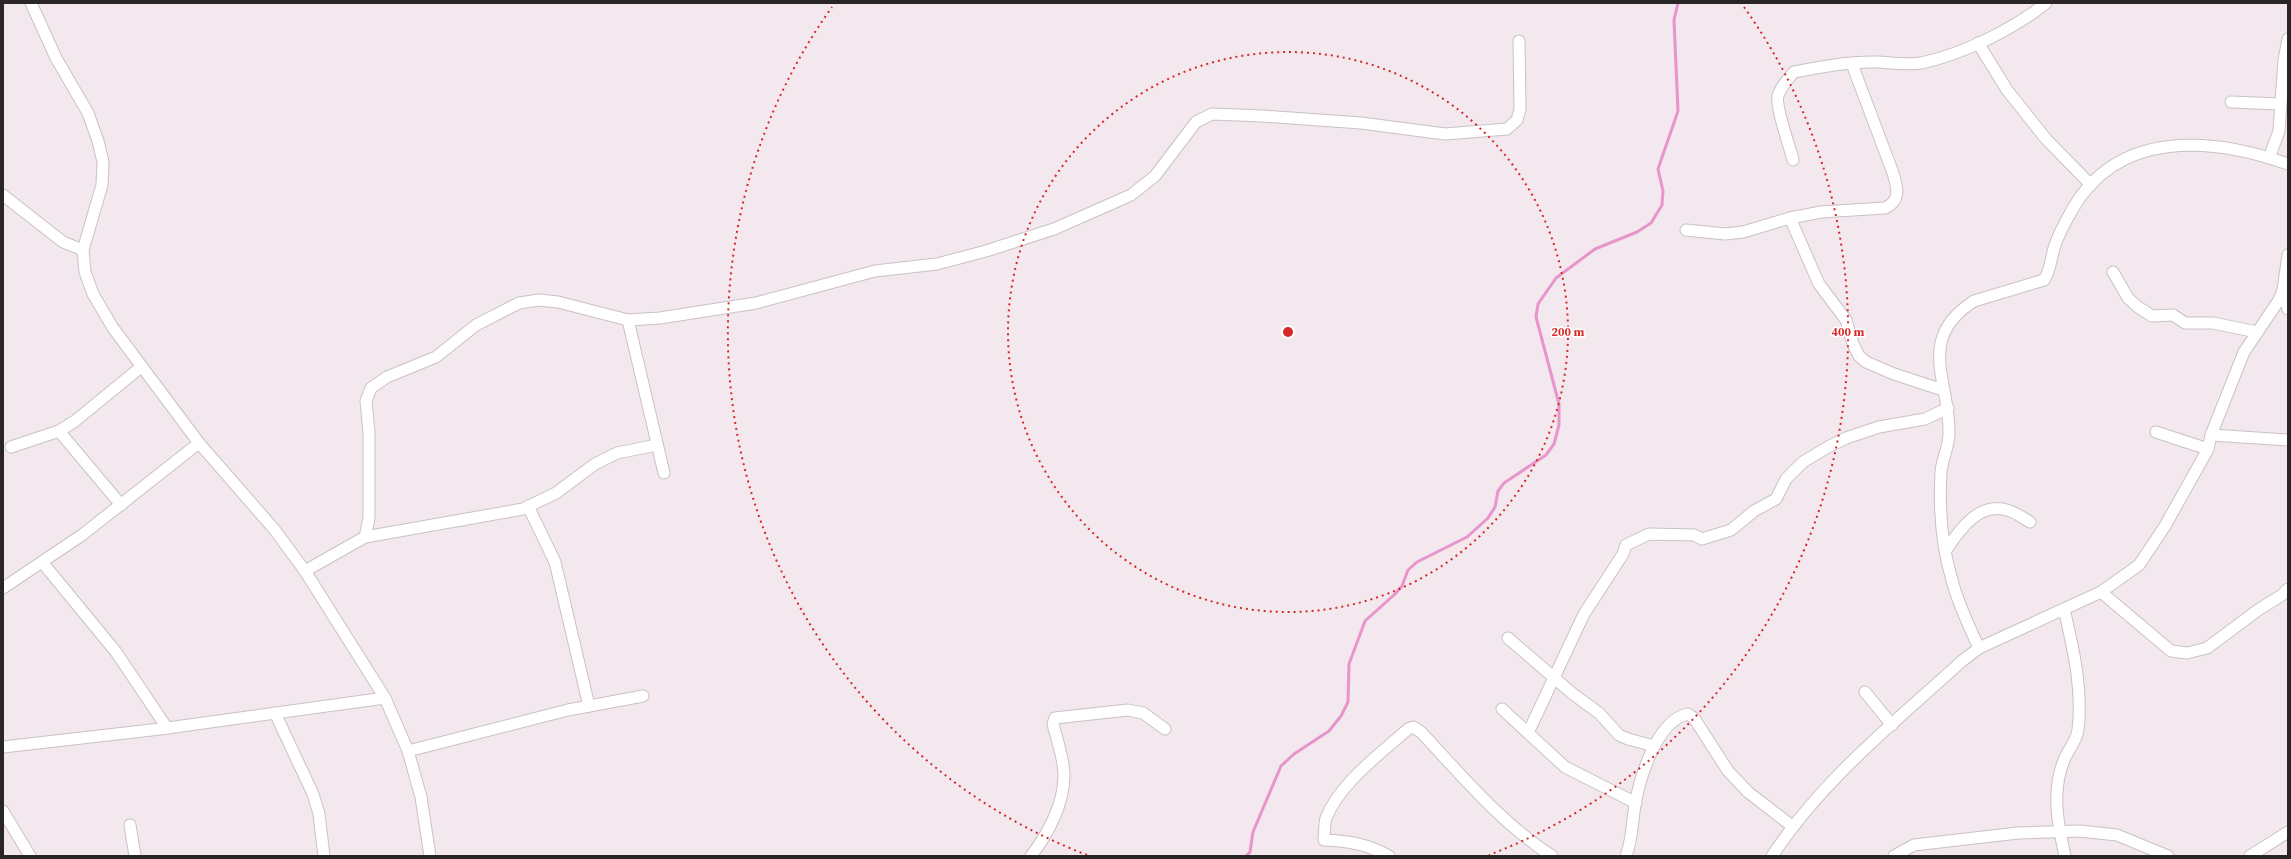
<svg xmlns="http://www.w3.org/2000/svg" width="2291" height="859" font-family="'Source Serif 4',serif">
<rect width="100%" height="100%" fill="#f2e8ee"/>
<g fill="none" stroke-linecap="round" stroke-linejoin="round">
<polyline stroke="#e895cb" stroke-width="3" points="1246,856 1250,852 1253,832 1281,766 1294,754 1329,731 1341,716 1348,702 1349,664 1365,621 1395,594 1402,586 1408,570 1417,562 1467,537 1488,518 1495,507 1498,491 1504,483 1546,455 1554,444 1559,425 1559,404 1536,317 1538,304 1556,278 1595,249 1637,232 1651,223 1662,205 1663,191 1658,169 1678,111 1674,20 1678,3"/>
<g stroke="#cac1c7" stroke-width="13">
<g id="minor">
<polyline points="31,3 56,58 88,113 98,141 103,162 102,185 83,250 85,272 93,294 113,328 199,443 274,529 305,571 385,698 408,751 421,797 430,856"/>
<polyline points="1978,43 2007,90 2046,139 2091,185"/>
<polyline points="2231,102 2280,104"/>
<polyline points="2269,158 2279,131 2284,60 2288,39"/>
<path d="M1793 160C1790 148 1775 105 1778 96 1780 87 1788 79 1794 72 1820 67 1851 61 1878 62 1893 63 1906 65 1921 63 1961 55 2014 29 2046 3"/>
<polyline points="3,195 63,242 83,250"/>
<polyline points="1790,218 1819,284 1846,320 1853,344 1859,356 1866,362 1894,374 1943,390"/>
<path d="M1686 230 1725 234 1743 232 1790 218 1821 212 1885 208C1902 200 1897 187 1893 173L1852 64"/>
<polyline points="2113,272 2128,298 2138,307 2152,316 2173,315 2185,323 2213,323 2257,332"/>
<polyline points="2283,290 2288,309"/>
<polyline points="628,320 664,473"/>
<polyline points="59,431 121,505"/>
<polyline points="2211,435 2288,440"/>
<polyline points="2186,442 2156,432 2208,449"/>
<polyline points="11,447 59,431 75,421 141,367"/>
<polyline points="528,506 555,562 589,706"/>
<polyline points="365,537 369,518 369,433 366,401 371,388 387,377 436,357 476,325 519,303 539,300 558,302 628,320 660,318 756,303 875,271 937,264 986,251 1054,229 1131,195 1155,176 1196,122 1212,114 1262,116 1361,123 1445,134 1507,129 1517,120 1520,109 1519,41"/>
<path d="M1946 550C1960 529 1979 502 2007 510 2015 512 2023 518 2030 522"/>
<polyline points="42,562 116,652 167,728"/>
<polyline points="305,571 365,537 523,509 556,493 595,464 617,453 657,445"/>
<polyline points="3,588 82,535 199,443"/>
<polyline points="2101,592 2171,651 2187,653 2207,648 2258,610 2282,595 2288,589"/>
<path d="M2064 609C2073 648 2083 688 2078 730 2077 740 2068 750 2064 760 2051 792 2058 824 2065 856"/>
<polyline points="1508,638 1573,694 1599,713 1619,735 1628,739 1654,746"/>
<path d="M1979 648C1969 626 1958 604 1952 580 1942 547 1939 507 1941 472 1942 459 1949 447 1949 433 1950 381 1915 339 1974 301L2044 280C2051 270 2051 256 2055 245 2059 233 2066 221 2072 210 2118 129 2212 137 2288 164"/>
<polyline points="1865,692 1892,725"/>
<polyline points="1502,709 1565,767 1636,803"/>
<polyline points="275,713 313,794 319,814 324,856"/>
<polyline points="1528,733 1584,614 1623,554 1626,545 1649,534 1694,535 1702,539 1731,530 1754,511 1776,499 1786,479 1803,462 1828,447 1846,438 1879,427 1925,419 1948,408"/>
<polyline points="3,747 160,729 385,698"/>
<polyline points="408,751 568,710 643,696"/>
<polyline points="3,811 30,856"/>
<polyline points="130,825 135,856"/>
<path d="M1031 856C1048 834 1064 804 1064 775 1064 759 1057 740 1053 724L1055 718 1128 710 1143 713 1165 729"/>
<path d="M1389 856C1367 844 1349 841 1324 840 1325 833 1324 825 1326 818 1341 782 1379 755 1408 729L1413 727 1421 732C1461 775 1502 824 1552 856"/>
<path d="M1626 856C1633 838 1632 818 1636 799 1642 772 1658 720 1688 714L1694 718 1728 771 1748 792 1792 826"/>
<path d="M1772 856C1824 778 1894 723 1962 661L1979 648 2101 592 2139 565 2165 526 2208 449 2211 435 2244 352 2279 300 2283 290 2288 255"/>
<polyline points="1894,856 1914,845 2018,833 2080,831 2117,835 2168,856"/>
<polyline points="2250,856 2288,832"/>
</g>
</g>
<use href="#minor" stroke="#fff" stroke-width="11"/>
</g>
<g fill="none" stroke="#d62828" stroke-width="2" stroke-dasharray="2 4">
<circle cx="1288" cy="332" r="280"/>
<path d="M1087 855A560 560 0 0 1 832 7M1744 7A560 560 0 0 1 1489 855"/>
</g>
<circle cx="1288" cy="332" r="6" fill="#d62828" stroke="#fff" stroke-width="2"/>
<g font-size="12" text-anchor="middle" font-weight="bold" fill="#d62828" stroke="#fff" stroke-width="3" stroke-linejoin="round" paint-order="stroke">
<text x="1568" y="336">200 m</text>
<text x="1848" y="336">400 m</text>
</g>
<rect width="2291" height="859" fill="none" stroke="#2a2628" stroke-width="8"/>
</svg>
